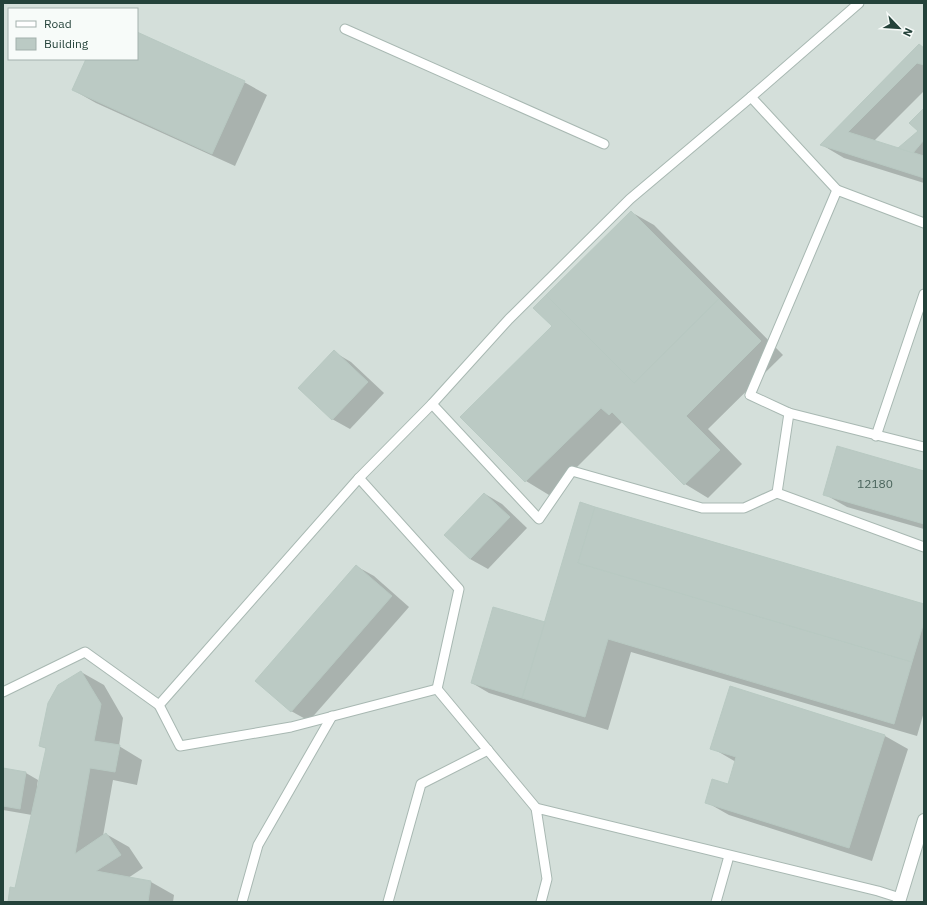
<svg xmlns="http://www.w3.org/2000/svg" width="927" height="905" font-family="'IBM Plex Sans',sans-serif">
<rect width="100%" height="100%" fill="#e6efeb"/>
<path fill="#d4dfda" fill-rule="evenodd" d="M3 3H924V902H3ZM9 9H137V59H9Z"/>
<g fill="#0003">
<polygon points="137,33 244,82 267,95 235,166 96,103 73,90 87,59 137,59"/>
<polygon points="924,48 924,91 874,141 899,149 919,131 924,109 924,183 844,158 822,145"/>
<polygon points="631,212 654,225 783,355 708,429 742,464 708,498 685,484 622,422 549,495 526,481 462,417 553,326"/>
<polygon points="334,352 351,362 384,393 350,429 332,419"/>
<polygon points="924,472 924,529 847,507 824,494"/>
<polygon points="485,494 502,504 527,528 488,569 470,559"/>
<polygon points="356,566 374,576 409,607 309,721 291,711"/>
<polygon points="924,605 924,712 917,736 631,652 608,730 489,693 472,683 544,623"/>
<polygon points="81,672 104,685 123,718 119,746 142,760 137,785 113,780 103,836 106,834 129,847 143,868 128,878 151,882 174,895 173,902 9,902 15,889 32,815 3,810 3,769 26,773 38,780 37,786 38,786 47,749 40,746"/>
<polygon points="731,687 885,736 908,749 872,861 729,815 706,802 728,785 736,762 712,748"/>
</g>
<g fill="#bbcac4" stroke="#b8c9c2">
<polygon points="137,32 245,81 212,154 72,90 86,59 137,59"/>
<polygon points="919,44 924,48 924,65 917,63 848,132 924,156 924,178 820,145"/>
<polygon points="924,108 924,140 913,153 898,148 918,131 909,123"/>
<polygon points="631,211 719,299 634,383 546,295"/>
<polygon points="546,295 634,383 719,299 761,341 686,416 720,450 684,485 612,412 609,415 601,408 525,482 460,417 552,326 533,308"/>
<polygon points="334,350 368,382 332,420 298,388"/>
<polygon points="837,446 924,471 924,524 823,495"/>
<polygon points="484,493 510,517 470,559 444,535"/>
<polygon points="580,502 595,507 578,563 912,662 894,724 608,639 585,717 522,698"/>
<polygon points="595,507 924,604 924,622 912,662 578,563"/>
<polygon points="356,565 392,596 291,712 255,681"/>
<polygon points="493,607 545,622 522,698 471,683"/>
<polygon points="81,671 101,704 94,741 120,745 115,772 90,768 75,854 106,833 121,855 96,871 151,881 148,902 8,902 10,887 15,888 46,748 39,746 48,703 58,685"/>
<polygon points="730,686 885,735 849,848 705,803 712,779 728,784 736,757 710,749"/>
<polygon points="3,768 26,772 20,809 3,806"/>
</g>
<g fill="none" stroke-linecap="round" stroke-linejoin="round">
<g stroke="#a8b8b2" stroke-width="11">
<g id="service">
<polyline points="345,29 604,144"/>
<polyline points="837,190 751,97 859,3"/>
<polyline points="924,223 837,190 750,395 789,413 924,447"/>
<polyline points="432,404 539,519 572,471 702,508 744,508 777,493 924,547"/>
<polyline points="876,436 924,294"/>
<polyline points="359,478 159,705 180,746 291,727 437,689"/>
<polyline points="777,493 789,413"/>
<polyline points="3,692 85,652 159,705"/>
<polyline points="536,808 437,689 459,589 359,478 432,404 509,319 630,199 751,97"/>
<polyline points="242,902 258,845 332,716"/>
<polyline points="388,902 421,784 488,750"/>
<polyline points="541,902 547,879 536,808 878,891 900,898"/>
<polyline points="716,902 729,856"/>
</g>
</g>
<g stroke="#a8b8b2" stroke-width="14">
<polyline id="minor" points="899,902 924,820"/>
</g>
<use href="#service" stroke="#fff" stroke-width="9"/>
<use href="#minor" stroke="#fff" stroke-width="12"/>
</g>
<g text-anchor="middle" dominant-baseline="central" stroke-width="3" stroke-linejoin="round" paint-order="stroke">
<g font-size="12" fill="#4a645c">
<text x="875" y="483">12180</text>
</g>
</g>
<rect width="927" height="905" fill="none" stroke="#24423a" stroke-width="8"/>
<rect x="8" y="8" width="130" height="52" fill="#f7fbf9" stroke="#a3b1ad"/>
<rect x="16" y="21" width="20" height="6" fill="#ffffff" stroke="#a3b1ad"/>
<text x="44" y="28" font-size="12" fill="#24423a">Road</text>
<rect x="16" y="38" width="20" height="12" fill="#bbcac4" stroke="#a3b1ad"/>
<text x="44" y="48" font-size="12" fill="#24423a">Building</text>
<g transform="translate(899 28) rotate(115)" stroke="#f7fbf9" stroke-width="3" paint-order="stroke">
<path d="M0-3L7 15L0 10L-7 15Z" fill="#24423a"/>
<text y="-6" font-size="11" font-weight="bold" text-anchor="middle" fill="#24423a">N</text>
</g>
</svg>
